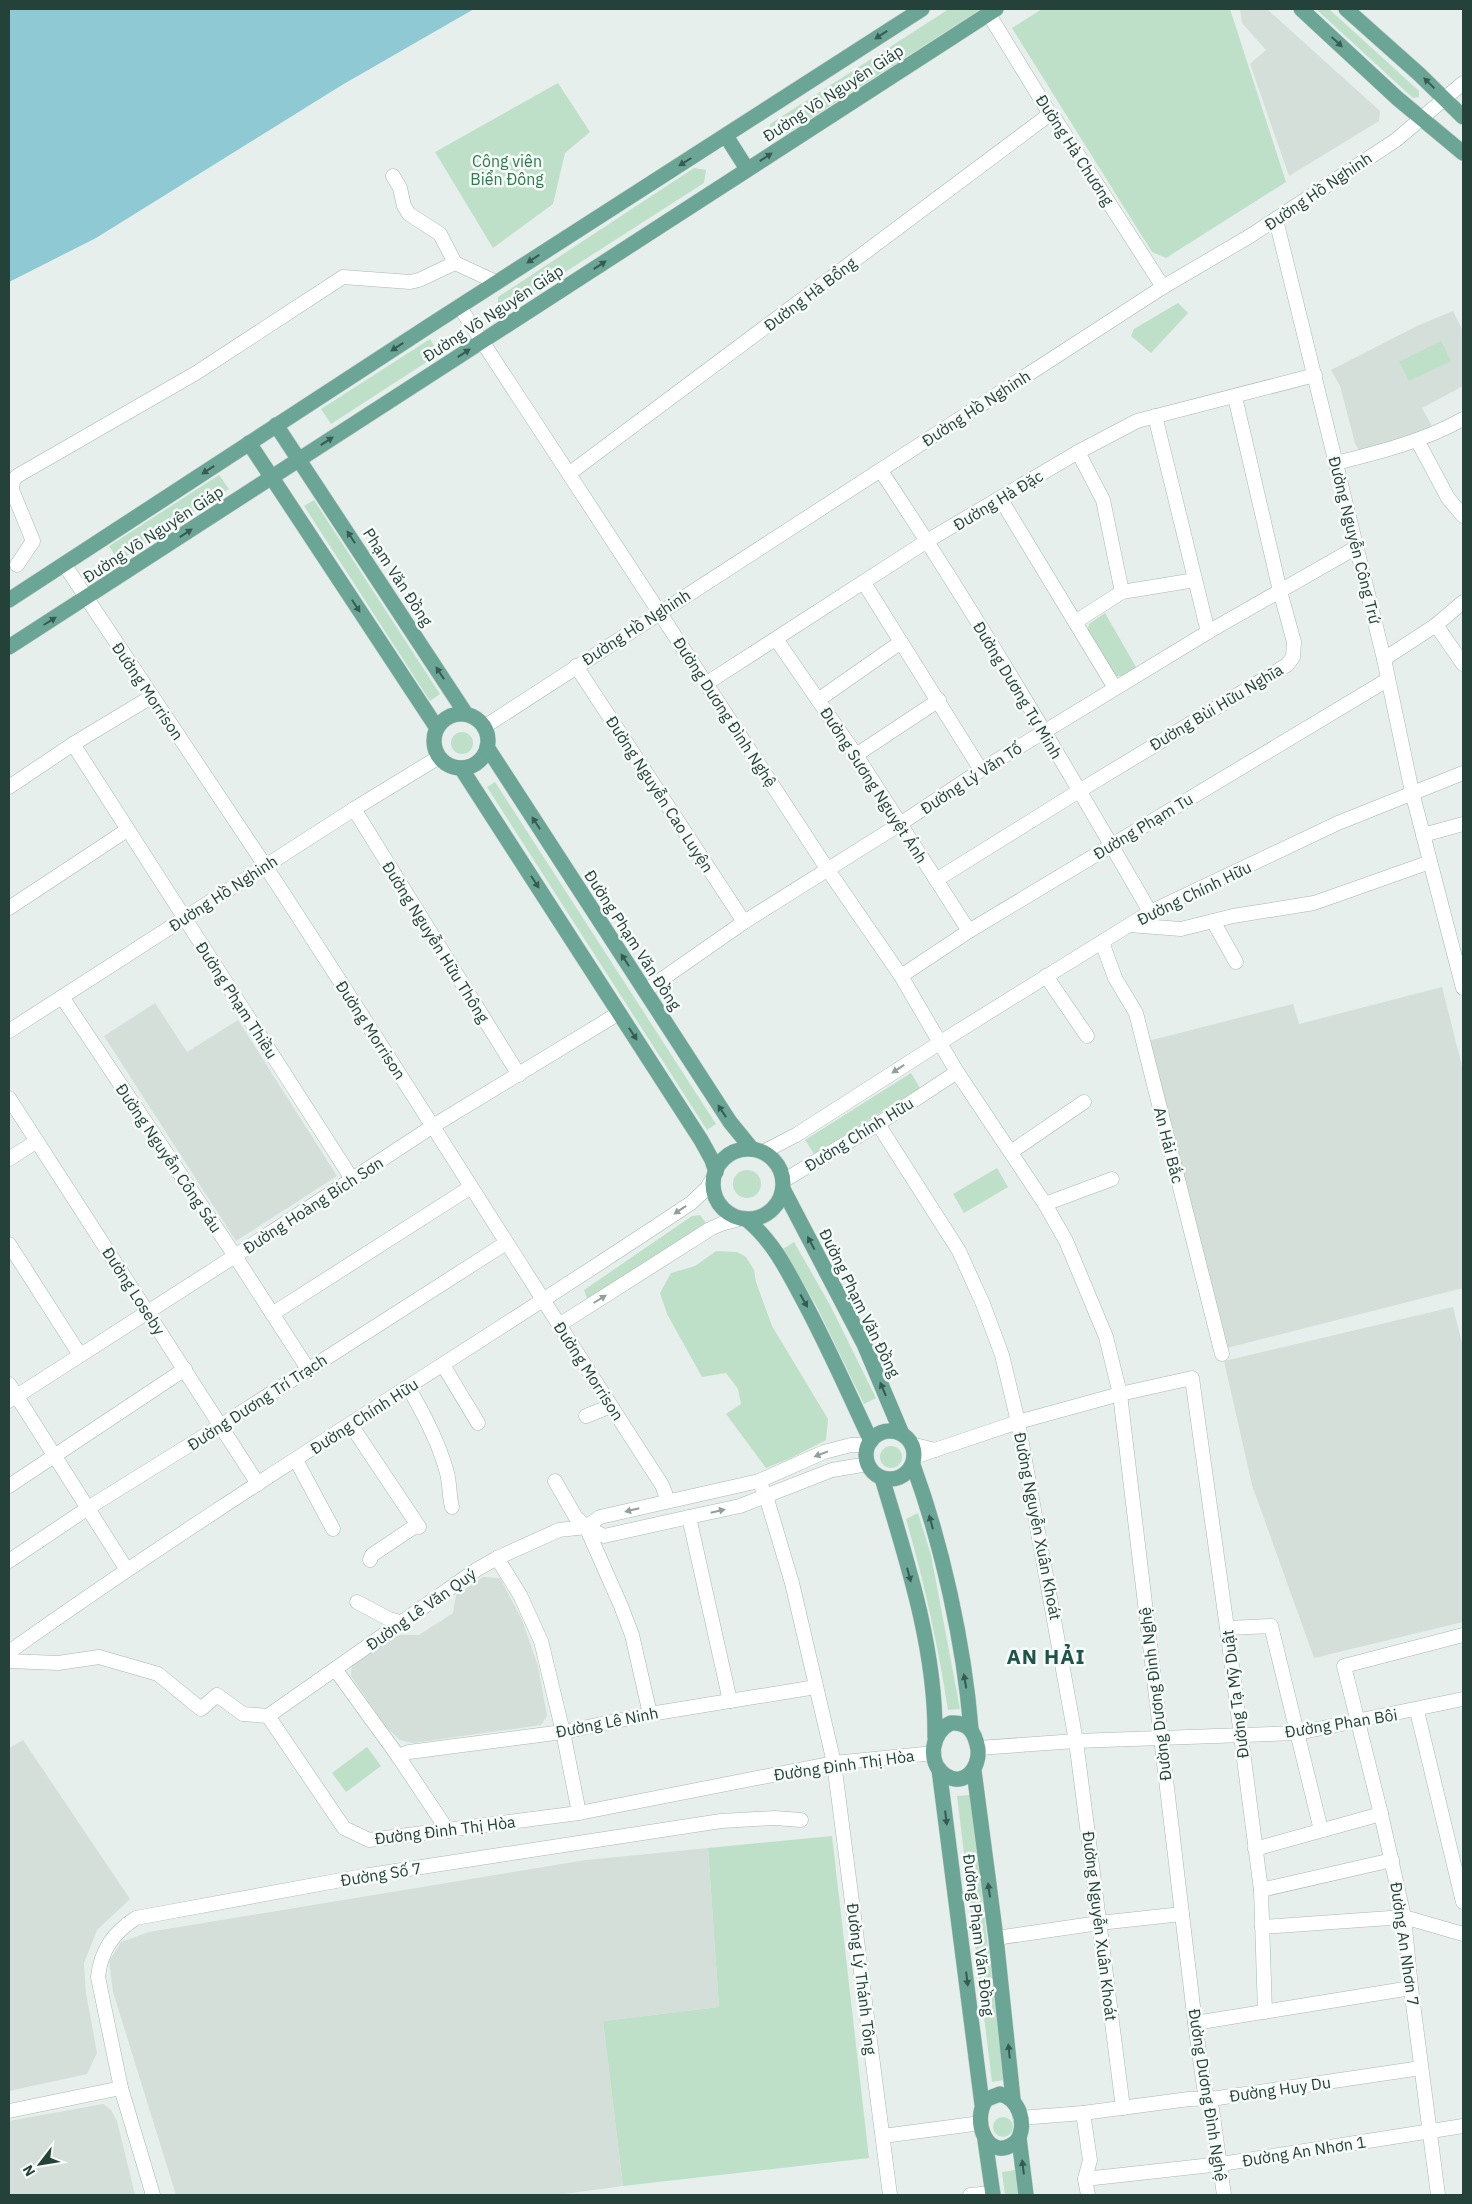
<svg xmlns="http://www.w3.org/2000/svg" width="1472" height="2204" font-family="'IBM Plex Sans',sans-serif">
<rect width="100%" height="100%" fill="#e6efeb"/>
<g fill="#d4dfda">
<polygon points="1240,9 1267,9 1380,111 1379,121 1289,176 1250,64 1266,50 1242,23"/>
<polygon points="1453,311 1463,331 1463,386 1422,408 1432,426 1362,456 1355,443 1340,386 1331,370 1417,326"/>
<polygon points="1442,987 1463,1070 1463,1288 1223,1349 1144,1042 1293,1004 1299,1024"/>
<polygon points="155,1003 187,1052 238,1020 337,1176 236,1241 104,1036"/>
<polygon points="1453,1307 1463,1347 1463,1622 1314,1658 1252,1485 1224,1361"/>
<polygon points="483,1577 500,1578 522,1620 538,1666 547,1716 541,1725 413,1743 400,1740 386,1727 351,1676 352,1664 397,1635 419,1635 453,1613 456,1595"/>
<polygon points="23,1740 130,1899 97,1930 84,1963 86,1993 97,2053 87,2074 9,2091 9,1748"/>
<polygon points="708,1848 719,2007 603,2021 623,2186 557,2195 176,2195 113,1992 109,1961 121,1942 149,1932 586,1860"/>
<polygon points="103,2104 111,2110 117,2121 135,2195 9,2195 9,2121"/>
</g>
<g fill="#bfe0c8">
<polygon points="949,9 981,9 780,138 770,134 770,124"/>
<polygon points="1042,9 1230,9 1286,182 1166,258 1152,252 1012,28"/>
<polygon points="1316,9 1329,9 1419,91 1419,97 1413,98"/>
<polygon points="558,83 590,132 565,153 553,204 493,248 435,152"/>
<polygon points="694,168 706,170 704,183 506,310 498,305 498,297"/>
<polygon points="1178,303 1188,313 1151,353 1131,336 1134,329"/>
<polygon points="430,339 439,354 331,424 321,409"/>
<polygon points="1441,341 1451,361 1409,381 1399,362"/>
<polygon points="219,475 229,489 119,561 109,546"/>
<polygon points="314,500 440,694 430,701 304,506"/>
<polygon points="1105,613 1136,667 1123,676 1111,676 1087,633 1089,624"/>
<circle cx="462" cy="743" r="11"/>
<polygon points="495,782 716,1124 707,1130 487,787"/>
<polygon points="911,1073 920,1088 814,1154 805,1140"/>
<polygon points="997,1168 1008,1187 964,1213 953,1194"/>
<circle cx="747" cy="1184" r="14"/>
<polygon points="700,1215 706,1223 706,1228 592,1301 587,1298 584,1290 692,1216"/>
<polygon points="794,1242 830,1305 876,1398 864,1404 816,1305 783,1249"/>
<polygon points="716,1251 737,1252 746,1257 754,1270 756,1282 772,1326 828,1419 826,1440 791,1458 766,1468 726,1414 741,1404 738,1389 726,1373 702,1377 667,1314 660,1293 671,1273 695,1266"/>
<circle cx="891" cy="1457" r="11"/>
<path d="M918 1513 931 1555 960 1709 948 1710C938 1645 924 1582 906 1519Z"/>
<polygon points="367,1747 381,1766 346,1792 332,1773"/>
<polygon points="970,1795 1004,2080 992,2082 957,1796"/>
<polygon points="832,1836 869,2158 623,2186 603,2021 719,2007 708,1848"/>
<circle cx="1003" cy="2127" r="10"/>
<polygon points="1015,2170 1018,2195 1005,2195 1002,2172"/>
</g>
<polygon fill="#8ec9d4" points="9,9 474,9 342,85 96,238 9,282"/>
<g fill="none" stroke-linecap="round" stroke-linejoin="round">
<g stroke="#a8b8b2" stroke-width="15">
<g id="minor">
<polyline points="988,13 1050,114 1055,119 1163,287"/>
<polyline points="393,176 400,188 404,206 409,214 440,234 455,263 496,282"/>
<polyline points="1276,220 1384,659 1412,792 1463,988"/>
<polyline points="459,306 828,870 901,976 957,1072 1045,1204 1066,1241 1106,1337 1120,1394 1195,2023 1204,2087 1212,2109 1224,2195"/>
<polyline points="1155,416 1208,632"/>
<polyline points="1417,440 1448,498 1463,516"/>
<polyline points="1078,452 1103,500 1122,592"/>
<path d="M1336 463C1380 452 1424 441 1463 419"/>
<path d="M881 471C976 614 1064 763 1150 912"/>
<polyline points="570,473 1050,114"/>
<polyline points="1000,498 1115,688"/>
<path d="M64 564C131 665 199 766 266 867 400 1072 529 1280 662 1485L668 1501"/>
<polyline points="17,565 33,541 12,490 13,481 17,476 196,373 343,277 410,282 419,280 455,263"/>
<polyline points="864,583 981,770"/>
<polyline points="1075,622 1122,592 1195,580"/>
<polyline points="1436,625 1463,664"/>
<polyline points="776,639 856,755 969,931"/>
<polyline points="1384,659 1436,625 1463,602"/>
<polyline points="576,666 744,922"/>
<polyline points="707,683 927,541 1078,452 1137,421 1315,375"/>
<polyline points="818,700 901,642"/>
<polyline points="484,727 1163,287 1250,236 1396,140 1463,83"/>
<polyline points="73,744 352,1179"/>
<polyline points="856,755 939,700"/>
<polyline points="9,787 73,744 151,697"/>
<polyline points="354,809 519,1075"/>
<polyline points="1423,835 1463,824"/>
<polyline points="936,880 1079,791 1287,665 1293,657 1294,642 1280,591 1235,397"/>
<polyline points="9,908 127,830"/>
<polyline points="1213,921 1236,962"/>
<polyline points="1129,925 1181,929 1233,916 1314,903 1430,862"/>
<polyline points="1102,942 1115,978 1136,1013 1222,1354"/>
<polyline points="901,976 969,931 1387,680"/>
<polyline points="1046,976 1087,1036"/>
<polyline points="645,991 744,922 900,824 981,770 1208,632 1357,547"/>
<polyline points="62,997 235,1256 308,1369"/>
<polyline points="9,1031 354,809 439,757"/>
<polyline points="9,1098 258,1484"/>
<polyline points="878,1124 959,1251 983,1304 1002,1355 1018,1422 1076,1741 1123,2108"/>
<polyline points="763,1152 796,1135 952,1035 1150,912 1338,823 1463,773"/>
<polyline points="1011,1152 1084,1102"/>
<polyline points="9,1159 37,1141"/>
<polyline points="783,1181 878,1124 957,1072"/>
<polyline points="1045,1204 1112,1179"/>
<polyline points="9,1244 80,1355"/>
<polyline points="272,1314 471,1187"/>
<polyline points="559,1325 710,1229 721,1224 743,1218"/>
<polyline points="443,1365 478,1423"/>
<polyline points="9,1384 127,1570"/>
<path d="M408 1387C424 1414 439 1442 447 1473 450 1484 449 1496 452 1507"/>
<polyline points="9,1401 235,1256 433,1126 619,1013"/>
<polyline points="586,1416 611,1406"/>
<polyline points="351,1425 419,1527"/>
<polyline points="911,1444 935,1450"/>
<polyline points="914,1457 1018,1422 1120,1394 1192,1378 1227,1628 1261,1890 1265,2012"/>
<polyline points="296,1460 333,1529"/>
<polyline points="555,1481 575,1516 586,1527 621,1606 632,1635 650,1714"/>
<polyline points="759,1481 766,1496 792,1583 834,1763 890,2195"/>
<polyline points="9,1486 185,1369"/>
<polyline points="689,1517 730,1701"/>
<polyline points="586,1527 604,1536 689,1517 740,1506 832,1470 868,1464"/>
<polyline points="497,1558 520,1595 541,1641 563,1732 579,1813"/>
<polyline points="370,1560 372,1555 417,1525"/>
<polyline points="9,1561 88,1508 220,1426 506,1243"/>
<polyline points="357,1602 389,1619 403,1623"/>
<polyline points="1227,1628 1271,1626 1321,1830"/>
<path d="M9 1652C231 1494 465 1354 691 1203L707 1188 714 1176"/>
<polyline points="9,1661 58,1663 99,1657 106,1659 158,1674 201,1709 217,1695 243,1714 268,1716 344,1828 369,1840 579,1813 834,1763 934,1753"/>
<polyline points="335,1669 398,1756 448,1831"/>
<polyline points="1417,1711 1463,1902"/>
<polyline points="268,1716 476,1570 497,1558 559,1530 586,1527 600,1517 759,1481 824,1452 851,1445 868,1445"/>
<polyline points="978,1748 1076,1741 1298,1733 1463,1699"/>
<polyline points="398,1756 409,1752 563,1732 650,1714 816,1687"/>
<polyline points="1255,1849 1381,1814"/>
<polyline points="1261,1890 1392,1860"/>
<polyline points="1262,1927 1404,1917 1463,1934"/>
<polyline points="996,1938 1099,1923 1182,1914"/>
<polyline points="1195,2023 1411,1988"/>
<polyline points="9,2111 121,2088"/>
<polyline points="1083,2113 1090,2160 1085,2179 1088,2195"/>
<polyline points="1020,2118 1083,2113 1189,2099 1218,2098 1421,2068"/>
<polyline points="883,2136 981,2123"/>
<polyline points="1085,2179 1221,2164 1463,2126"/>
<path d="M153 2195 121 2088 98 1977C101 1950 113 1933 136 1918L363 1876 721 1821 775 1818 801 1820"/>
<polyline points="970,2195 993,2193"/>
<polyline points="1438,2195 1411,1988 1404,1917 1381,1814 1344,1666 1463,1635"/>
</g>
</g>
<g stroke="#c2cac8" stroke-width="16">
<g id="major">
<polyline points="1301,9 1397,98 1463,153"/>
<polyline points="1346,9 1419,74 1463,117"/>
<polyline points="726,136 747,169"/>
<polyline points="276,425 466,714"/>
<polyline points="249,443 437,728"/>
<polyline points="9,600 429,326 922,9"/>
<polyline points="9,647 996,9"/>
<circle cx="461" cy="741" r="27"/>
<polyline points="487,747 730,1122 752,1149"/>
<polyline points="461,768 701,1140 712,1160 716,1172"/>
<circle cx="748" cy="1184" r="35"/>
<polyline points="783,1189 864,1344 902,1434"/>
<path d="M746 1219C772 1240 786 1268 801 1296 827 1344 848 1392 871 1441"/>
<circle cx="890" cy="1455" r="24"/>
<path d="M913 1465C942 1544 964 1644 971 1729"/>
<path d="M882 1478C907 1561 936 1649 935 1737"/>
<path d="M951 1723C969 1722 975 1733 978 1749 980 1768 964 1788 945 1775 926 1762 932 1731 951 1723Z"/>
<polyline points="939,1769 982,2104"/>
<polyline points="974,1771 996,1938 1013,2099"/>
<path d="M1000 2094C1020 2099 1027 2125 1017 2141 988 2166 970 2119 987 2099Z"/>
<polyline points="1019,2138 1026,2195"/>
<polyline points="985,2140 993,2195"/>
</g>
</g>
<use href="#minor" stroke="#fff" stroke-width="14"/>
<use href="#major" stroke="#6aa596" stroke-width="15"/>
</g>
<defs><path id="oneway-solid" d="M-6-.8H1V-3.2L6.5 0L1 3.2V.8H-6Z" transform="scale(1.25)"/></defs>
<g fill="#365b51">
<use href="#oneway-solid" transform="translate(881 35) rotate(147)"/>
<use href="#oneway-solid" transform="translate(1337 42) rotate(43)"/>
<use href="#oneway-solid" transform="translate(1429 83) rotate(-136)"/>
<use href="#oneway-solid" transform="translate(766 157) rotate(-33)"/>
<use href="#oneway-solid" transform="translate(685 162) rotate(148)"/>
<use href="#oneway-solid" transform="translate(533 259) rotate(147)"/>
<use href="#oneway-solid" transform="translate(600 265) rotate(-33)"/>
<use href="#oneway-solid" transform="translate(397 347) rotate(147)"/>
<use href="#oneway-solid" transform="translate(464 353) rotate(-33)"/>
<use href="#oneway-solid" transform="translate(327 441) rotate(-33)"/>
<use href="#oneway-solid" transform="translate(208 470) rotate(147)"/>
<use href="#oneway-solid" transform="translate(186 533) rotate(-33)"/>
<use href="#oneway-solid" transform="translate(351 537) rotate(-123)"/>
<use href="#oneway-solid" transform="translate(356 606) rotate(57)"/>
<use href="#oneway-solid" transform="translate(50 621) rotate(-32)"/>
<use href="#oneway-solid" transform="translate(440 673) rotate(-123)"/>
<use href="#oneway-solid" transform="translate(536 823) rotate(-123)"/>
<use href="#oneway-solid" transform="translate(535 882) rotate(57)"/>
<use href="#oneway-solid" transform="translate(625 960) rotate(-123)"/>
<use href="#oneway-solid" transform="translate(633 1034) rotate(57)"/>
<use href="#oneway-solid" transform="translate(722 1111) rotate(-123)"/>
<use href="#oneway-solid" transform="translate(811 1243) rotate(-118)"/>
<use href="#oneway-solid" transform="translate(804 1301) rotate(61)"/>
<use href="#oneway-solid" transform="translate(883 1389) rotate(-113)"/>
<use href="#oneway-solid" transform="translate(931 1522) rotate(-105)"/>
<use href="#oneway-solid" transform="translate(909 1575) rotate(75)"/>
<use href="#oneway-solid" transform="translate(965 1681) rotate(-100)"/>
<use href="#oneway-solid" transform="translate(946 1818) rotate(83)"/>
<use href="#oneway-solid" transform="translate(989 1890) rotate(-98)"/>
<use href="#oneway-solid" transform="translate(967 1979) rotate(83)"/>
<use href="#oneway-solid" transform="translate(1009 2051) rotate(-96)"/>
<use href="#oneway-solid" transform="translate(1023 2167) rotate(-97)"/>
</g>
<g fill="#92a09c">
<use href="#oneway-solid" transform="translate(898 1069) rotate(147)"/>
<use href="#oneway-solid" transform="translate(680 1210) rotate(146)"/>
<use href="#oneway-solid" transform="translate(600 1299) rotate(-32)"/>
<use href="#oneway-solid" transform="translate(821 1454) rotate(159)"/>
<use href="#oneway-solid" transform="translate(632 1510) rotate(166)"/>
<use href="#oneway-solid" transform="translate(718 1511) rotate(-13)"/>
</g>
<g text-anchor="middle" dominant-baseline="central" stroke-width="5" stroke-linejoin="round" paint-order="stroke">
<g font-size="16" fill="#24423a" stroke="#f7fbf9">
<text transform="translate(833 93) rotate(-33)">Đường Võ Nguyên Giáp</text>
<text transform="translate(1075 150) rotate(57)">Đường Hà Chương</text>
<text transform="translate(1318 191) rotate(-34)">Đường Hồ Nghinh</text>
<text transform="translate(810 294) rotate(-37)">Đường Hà Bổng</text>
<text transform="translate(493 313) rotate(-33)">Đường Võ Nguyên Giáp</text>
<text transform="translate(976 408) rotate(-33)">Đường Hồ Nghinh</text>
<text transform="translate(998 500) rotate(-31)">Đường Hà Đặc</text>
<text transform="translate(153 534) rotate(-33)">Đường Võ Nguyên Giáp</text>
<text transform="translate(1355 540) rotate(76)">Đường Nguyễn Công Trứ</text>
<text transform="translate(398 577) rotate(57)">Phạm Văn Đồng</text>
<text transform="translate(636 627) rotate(-33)">Đường Hồ Nghinh</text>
<text transform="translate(1018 690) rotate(59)">Đường Dương Tự Minh</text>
<text transform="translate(148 691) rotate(56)">Đường Morrison</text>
<text transform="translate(1216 707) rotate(-31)">Đường Bùi Hữu Nghĩa</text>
<text transform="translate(725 712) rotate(57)">Đường Dương Đình Nghệ</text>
<text transform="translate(971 778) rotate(-33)">Đường Lý Văn Tố</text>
<text transform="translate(874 785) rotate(57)">Đường Sương Nguyệt Ánh</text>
<text transform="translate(660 794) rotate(57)">Đường Nguyễn Cao Luyện</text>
<text transform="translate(1143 826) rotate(-31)">Đường Phạm Tu</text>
<text transform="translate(223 893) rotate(-33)">Đường Hồ Nghinh</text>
<text transform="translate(1194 893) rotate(-26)">Đường Chính Hữu</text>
<text transform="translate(633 940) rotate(57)">Đường Phạm Văn Đồng</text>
<text transform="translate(436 942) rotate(58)">Đường Nguyễn Hữu Thông</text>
<text transform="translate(237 1000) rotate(57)">Đường Phạm Thiều</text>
<text transform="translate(371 1030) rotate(57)">Đường Morrison</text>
<text transform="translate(859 1134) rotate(-32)">Đường Chính Hữu</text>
<text transform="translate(1169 1145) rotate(76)">An Hải Bắc</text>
<text transform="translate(169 1158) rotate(56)">Đường Nguyễn Công Sáu</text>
<text transform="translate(313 1205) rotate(-33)">Đường Hoàng Bích Sơn</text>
<text transform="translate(134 1291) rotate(57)">Đường Loseby</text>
<text transform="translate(860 1303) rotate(64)">Đường Phạm Văn Đồng</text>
<text transform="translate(589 1371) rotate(57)">Đường Morrison</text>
<text transform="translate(257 1402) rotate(-33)">Đường Dương Trí Trạch</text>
<text transform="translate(364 1416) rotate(-33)">Đường Chính Hữu</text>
<text transform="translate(1038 1526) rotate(79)">Đường Nguyễn Xuân Khoát</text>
<text transform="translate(421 1609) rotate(-35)">Đường Lê Văn Quý</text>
<text transform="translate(1155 1694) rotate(-97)">Đường Dương Đình Nghệ</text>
<text transform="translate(1235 1694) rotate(-97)">Đường Tạ Mỹ Duật</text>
<text transform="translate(607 1722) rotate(-11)">Đường Lê Ninh</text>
<text transform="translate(1341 1723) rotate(-9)">Đường Phan Bôi</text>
<text transform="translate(844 1765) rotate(-8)">Đường Đinh Thị Hòa</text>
<text transform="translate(445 1830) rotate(-7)">Đường Đinh Thị Hòa</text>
<text transform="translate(381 1874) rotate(-9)">Đường Số 7</text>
<text transform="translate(1100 1926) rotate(83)">Đường Nguyễn Xuân Khoát</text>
<text transform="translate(979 1935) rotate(83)">Đường Phạm Văn Đồng</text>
<text transform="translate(1405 1944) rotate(82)">Đường An Nhơn 7</text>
<text transform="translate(862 1979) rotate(83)">Đường Lý Thánh Tông</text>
<text transform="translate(1280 2089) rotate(-8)">Đường Huy Du</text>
<text transform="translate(1208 2095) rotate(81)">Đường Dương Đình Nghệ</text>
<text transform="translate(1304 2151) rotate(-9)">Đường An Nhơn 1</text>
</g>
<g font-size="16" fill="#2d7a4b" stroke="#f7fbf9">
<text x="507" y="161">Công viên<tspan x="507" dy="18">Biển Đông</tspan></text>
</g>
<g font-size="21" font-weight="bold" letter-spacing="1" fill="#1f5548" stroke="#f7fbf9">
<text x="1046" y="1656">AN HẢI</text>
</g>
</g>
<rect width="1472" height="2204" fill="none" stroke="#24423a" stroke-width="20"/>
<g transform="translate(40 2164) rotate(239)" stroke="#f7fbf9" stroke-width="4" paint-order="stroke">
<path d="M0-4L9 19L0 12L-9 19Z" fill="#24423a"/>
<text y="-8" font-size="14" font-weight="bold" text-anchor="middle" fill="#24423a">N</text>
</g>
</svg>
